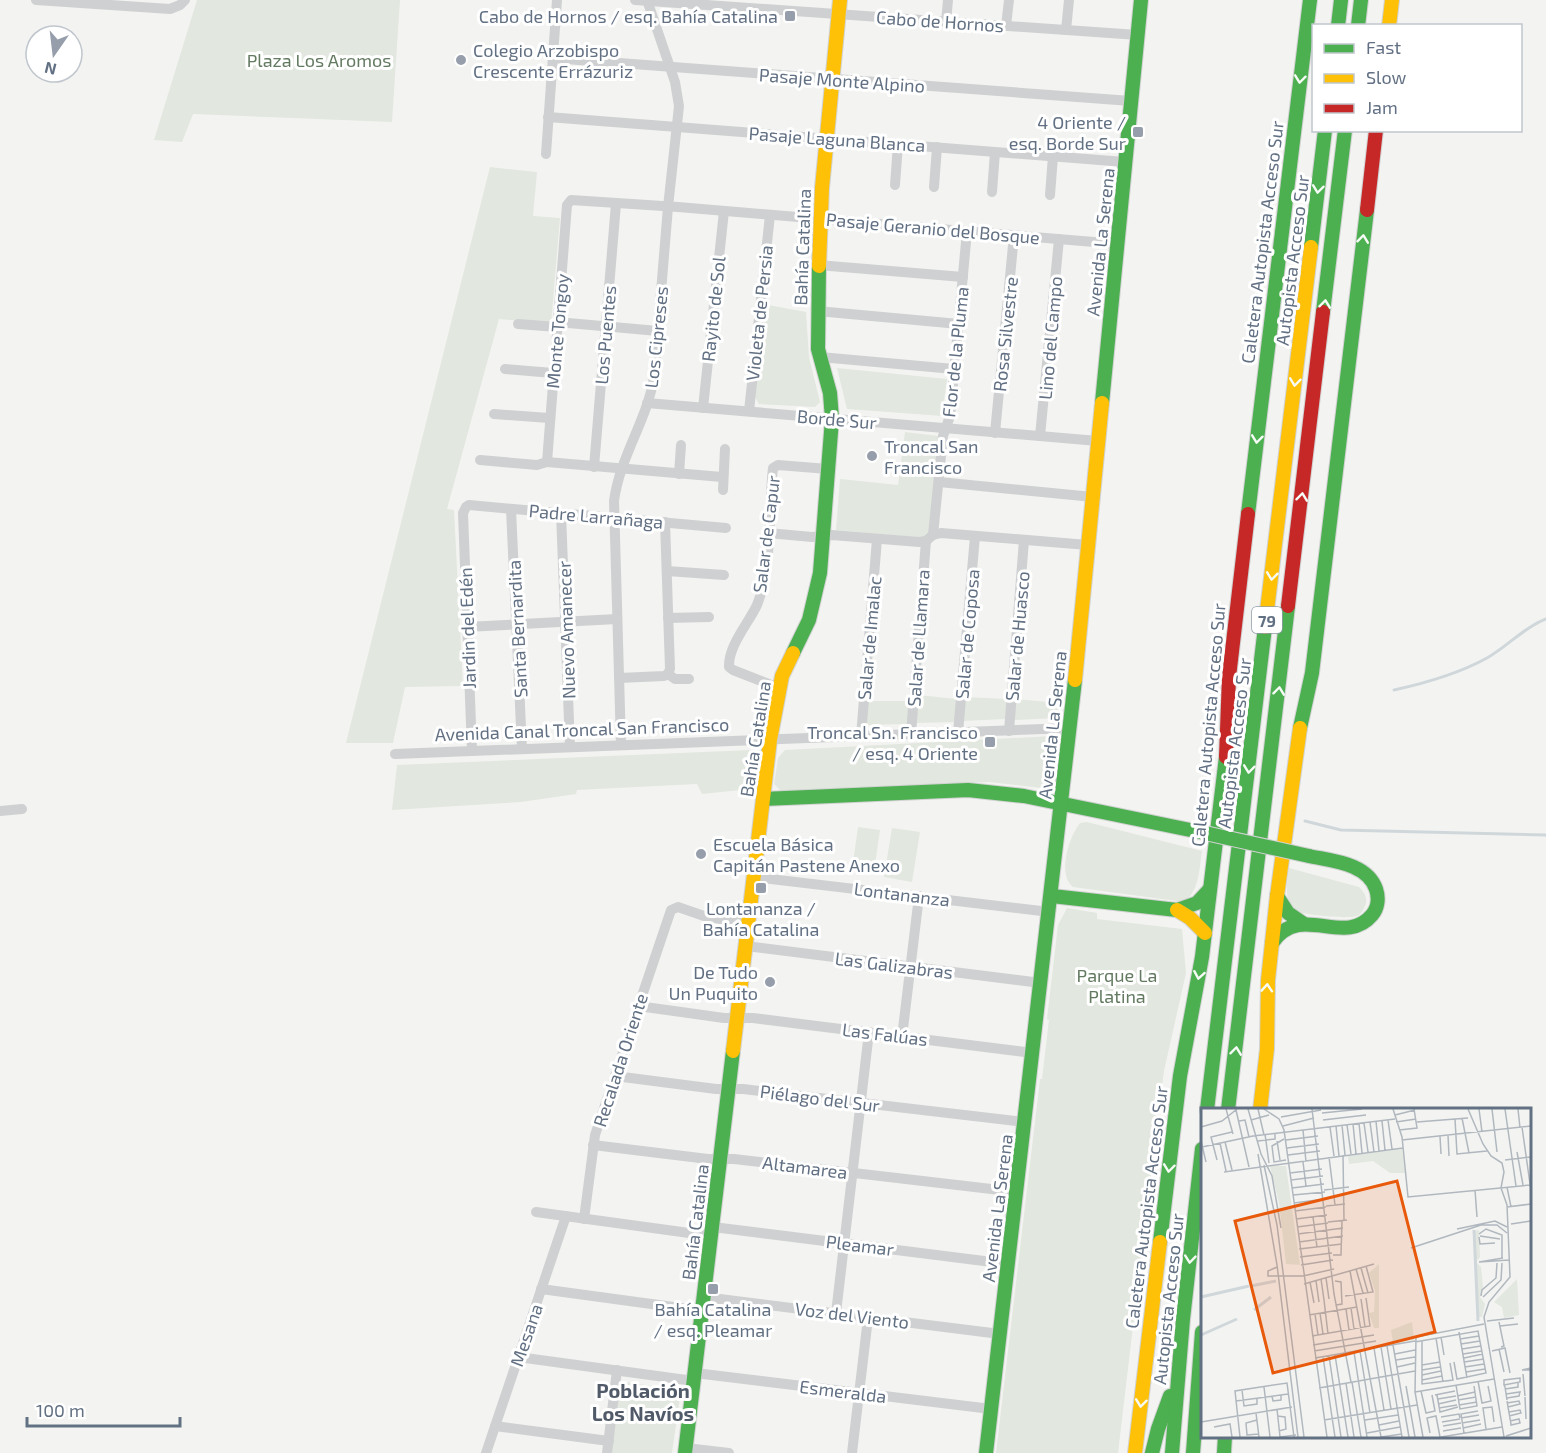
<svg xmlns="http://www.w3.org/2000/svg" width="1546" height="1453" font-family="'Exo 2',sans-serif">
<rect width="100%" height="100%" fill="#f3f4f1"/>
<g fill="#e2e7df">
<polygon points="197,0 400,0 392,122 193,114 182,142 154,140"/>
<polygon points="490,167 537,172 533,216 560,218 551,324 499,319 447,509 454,510 463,686 405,687 393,743 346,743"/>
<polygon points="763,304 806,312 809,357 820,402 815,407 759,404 755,397"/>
<polygon points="837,368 947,379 942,416 847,409"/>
<polygon points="905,432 939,436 930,533 924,538 836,530 840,479 898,485"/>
<polygon points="918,695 957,699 957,722 915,723"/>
<polygon points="965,697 1007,699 1005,719 963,721"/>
<polygon points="1016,699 1059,703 1058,718 1014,720"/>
<polygon points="867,701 909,701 908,724 865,725"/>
<polygon points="1052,736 1062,739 1057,783 1050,789 989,782 781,791 774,784 778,758 785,750"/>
<polygon points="751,750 758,756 750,789 702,794 697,784 577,790 576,794 521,802 392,810 397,765"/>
<path d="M1087 822 1202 851C1199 869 1200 890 1184 902L1073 887C1057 874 1069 837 1080 823Z"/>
<polygon points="858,827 880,830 874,872 852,869"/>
<polygon points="892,828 920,832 912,882 884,877"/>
<path d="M1289 868 1359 887C1364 892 1367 896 1366 903 1365 907 1362 913 1359 915 1352 920 1312 915 1302 913 1298 912 1294 909 1291 905 1284 896 1288 879 1289 868Z"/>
<polygon points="1067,908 1097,913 1097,919 1182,929 1186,973 1164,1071 1158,1115 1118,1453 996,1453 1040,1079 1042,1079 1049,1020 1047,1019 1058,925"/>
<polygon points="625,1382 681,1390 672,1453 611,1453 620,1383"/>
</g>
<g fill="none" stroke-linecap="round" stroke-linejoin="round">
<g stroke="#d0d7db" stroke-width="3">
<path d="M1394 690C1426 683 1458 674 1487 658 1508 646 1523 628 1546 619"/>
<polyline points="1305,821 1341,830 1546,835"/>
</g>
<g stroke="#d1d2d2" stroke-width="16">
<g id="fast">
<polyline points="1338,26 1341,0"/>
<polyline points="1358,26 1361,0"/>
<polyline points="1311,247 1325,130"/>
<polyline points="1323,312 1345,130"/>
<polyline points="1102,403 1141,0"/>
<polyline points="1248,514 1310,0"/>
<polyline points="793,653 809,620 820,573 832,419 830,393 818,349 819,266"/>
<polyline points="1300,728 1312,673 1367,210"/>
<polyline points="763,799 968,790 1024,796 1205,833"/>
<polyline points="1052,896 1177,910 1197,903 1210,889"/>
<polyline points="1277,896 1288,913 1304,924"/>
<path d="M1272 943C1278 934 1287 927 1298 925 1323 921 1352 939 1372 915 1378 908 1379 898 1376 889 1367 863 1332 861 1309 856"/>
<polyline points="1207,1110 1265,627"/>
<polyline points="1228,1110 1288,606"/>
<polyline points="1160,1242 1180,1076 1202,957 1226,757"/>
<polyline points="685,1453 733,1051"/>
<polyline points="986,1453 1075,680"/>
<polyline points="1152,1453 1158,1429 1170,1396"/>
<polyline points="1172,1453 1183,1319 1202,1149"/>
<polyline points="1193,1453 1202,1332"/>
<polyline points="1224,1453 1225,1436"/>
</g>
</g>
<g stroke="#d1d2d2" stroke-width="16">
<g id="slow">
<polyline points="1389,26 1392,0"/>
<polyline points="819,266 822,188 840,0"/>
<polyline points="1265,627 1311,247"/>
<polyline points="1075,680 1102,403"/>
<polyline points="1177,910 1190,918 1205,933"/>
<polyline points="733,1051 770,740 782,676 793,653"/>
<polyline points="1260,1110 1267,1049 1268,980 1277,896 1300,728"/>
<polyline points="1135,1453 1160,1242"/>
</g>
</g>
<g stroke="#d1d2d2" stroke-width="16">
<g id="jam">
<polyline points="1367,210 1376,130"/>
<polyline points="1288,606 1323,312"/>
<polyline points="1226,757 1229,677 1248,514"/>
</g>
</g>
<g stroke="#cfd0d1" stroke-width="10">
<polyline points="36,0 170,9 180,5 185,0"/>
<polyline points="635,0 1138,35"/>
<polyline points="946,22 948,0"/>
<polyline points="1006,26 1009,0"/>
<polyline points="1066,30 1069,0"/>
<polyline points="552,58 1131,101"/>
<polyline points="548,117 1125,162"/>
<polyline points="546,154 557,0"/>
<polyline points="895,185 898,144"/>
<polyline points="934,187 937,147"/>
<polyline points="992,192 995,152"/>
<polyline points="1050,195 1053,156"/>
<polyline points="818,265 963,277"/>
<polyline points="817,311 959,324"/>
<polyline points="557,322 658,331"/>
<polyline points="518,324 557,327"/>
<polyline points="820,357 954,369"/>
<polyline points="505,369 553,373"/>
<polyline points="647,403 1098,441"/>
<polyline points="703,408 724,211"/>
<polyline points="749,411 770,215"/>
<polyline points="494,414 549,418"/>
<polyline points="995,433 1014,235"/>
<polyline points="1040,436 1059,239"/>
<polyline points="480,460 537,465 547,462"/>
<polyline points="547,462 567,205 571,200 678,207 1118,244"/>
<polyline points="547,462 722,477"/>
<polyline points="594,467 616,204"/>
<polyline points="679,474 681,445"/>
<polyline points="939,482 1093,497"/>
<polyline points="723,490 725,449"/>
<polyline points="511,509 522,749"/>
<polyline points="561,513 570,747"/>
<polyline points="665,522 670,669 668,674"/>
<polyline points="768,533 812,537 832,535 919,542 926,541"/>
<polyline points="933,535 941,533 1088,545"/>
<polyline points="926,541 933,535 943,436 950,416 967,231"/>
<polyline points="667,571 724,575"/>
<polyline points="668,618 709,617"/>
<polyline points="467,627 617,619"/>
<polyline points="668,674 675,679 689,679"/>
<polyline points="619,678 664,676 668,674"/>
<path d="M779 688 733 670 729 667C728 646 748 624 757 605 773 566 768 510 773 468L778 465 828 469"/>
<polyline points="1009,731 1024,540"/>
<polyline points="958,733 975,536"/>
<polyline points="911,734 926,541"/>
<polyline points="861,736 877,539"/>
<path d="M621 745 614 501C620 456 647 421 654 377L668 207 679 106 675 82 647 0"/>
<polyline points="472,751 463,513 466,507 469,505 726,528"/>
<polyline points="395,754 1070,728"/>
<polyline points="0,811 22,809"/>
<polyline points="754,877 1050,912"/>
<polyline points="746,946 1041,983"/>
<polyline points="638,1006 724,1018 753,1018 1033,1053"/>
<polyline points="902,1037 919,896"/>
<polyline points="615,1076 716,1089 743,1089 1025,1122"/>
<polyline points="593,1145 708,1159 734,1159 1017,1192"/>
<polyline points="536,1212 711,1236"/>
<polyline points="584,1219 595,1135 671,910 678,907 704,916 748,924"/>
<polyline points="713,1227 1008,1264"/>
<polyline points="541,1289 703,1311"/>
<polyline points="704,1297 1000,1334"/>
<polyline points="836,1313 869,1032"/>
<polyline points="518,1357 694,1381"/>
<polyline points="695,1373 991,1409"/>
<polyline points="495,1426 609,1441"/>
<polyline points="686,1448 729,1453"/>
<polyline points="486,1453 566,1216"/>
<polyline points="607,1453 617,1370"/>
<polyline points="852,1453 868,1318"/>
</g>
<use href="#fast" stroke="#4caf50" stroke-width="14"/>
<use href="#slow" stroke="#ffc107" stroke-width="14"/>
<use href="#jam" stroke="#c62828" stroke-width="14"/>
<g stroke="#d1d2d2" stroke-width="16" stroke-linecap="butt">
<polyline id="fast-bridge" points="1205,833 1309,856"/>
</g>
<use href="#fast-bridge" stroke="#4caf50" stroke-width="14"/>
</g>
<defs><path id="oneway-chevron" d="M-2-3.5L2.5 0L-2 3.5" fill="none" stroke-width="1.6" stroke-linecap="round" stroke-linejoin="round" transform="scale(1.5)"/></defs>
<g stroke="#f6fbf6">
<use href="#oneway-chevron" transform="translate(1300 79) rotate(97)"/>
<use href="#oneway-chevron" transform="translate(1318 189) rotate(97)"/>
<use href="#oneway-chevron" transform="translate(1363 239) rotate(-83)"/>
<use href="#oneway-chevron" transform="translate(1325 304) rotate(-83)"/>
<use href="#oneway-chevron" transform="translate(1295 382) rotate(97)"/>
<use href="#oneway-chevron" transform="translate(1257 439) rotate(97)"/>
<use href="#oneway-chevron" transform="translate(1302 497) rotate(-83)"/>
<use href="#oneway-chevron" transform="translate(1272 576) rotate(97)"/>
<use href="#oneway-chevron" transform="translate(1279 691) rotate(-83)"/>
<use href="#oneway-chevron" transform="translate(1249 769) rotate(97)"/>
<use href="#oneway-chevron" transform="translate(1199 975) rotate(100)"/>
<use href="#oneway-chevron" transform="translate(1267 988) rotate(-86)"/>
<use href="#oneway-chevron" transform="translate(1236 1051) rotate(-83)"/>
<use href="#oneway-chevron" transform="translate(1169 1168) rotate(97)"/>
<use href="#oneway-chevron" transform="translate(1190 1259) rotate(96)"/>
<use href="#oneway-chevron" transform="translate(1141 1403) rotate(97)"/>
</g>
<g fill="#959eaa" stroke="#fff" stroke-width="2">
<rect x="784" y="10" width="12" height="12" rx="3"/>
<circle cx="461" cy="60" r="6"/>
<rect x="1132" y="126" width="12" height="12" rx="3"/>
<circle cx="872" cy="456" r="6"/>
<rect x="984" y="736" width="12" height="12" rx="3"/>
<circle cx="701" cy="854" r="6"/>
<rect x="755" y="882" width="12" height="12" rx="3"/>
<circle cx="770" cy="982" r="6"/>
<rect x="707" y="1283" width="12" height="12" rx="3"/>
</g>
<g text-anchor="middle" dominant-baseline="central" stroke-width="6" stroke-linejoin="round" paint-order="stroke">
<rect fill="#fff" stroke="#919ba8" stroke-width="1.5" x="1252" y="607" width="30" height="26" rx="4.5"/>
<g font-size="16" font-weight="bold" fill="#627083">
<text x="1267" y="620">79</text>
</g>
<g font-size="18" fill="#627083" stroke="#fff" text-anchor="end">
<text x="778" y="16">Cabo de Hornos / esq. Bahía Catalina</text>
<text x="473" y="50" text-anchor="start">Colegio Arzobispo<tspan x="473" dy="21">Crescente Errázuriz</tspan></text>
<text x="1126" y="122">4 Oriente /<tspan x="1126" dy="21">esq. Borde Sur</tspan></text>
<text x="884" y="446" text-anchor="start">Troncal San<tspan x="884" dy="21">Francisco</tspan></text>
<text x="978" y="732">Troncal Sn. Francisco<tspan x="978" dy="21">/ esq. 4 Oriente</tspan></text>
<text x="713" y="844" text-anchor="start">Escuela Básica<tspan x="713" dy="21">Capitán Pastene Anexo</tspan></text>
<text x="761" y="908" text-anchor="middle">Lontananza /<tspan x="761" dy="21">Bahía Catalina</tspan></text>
<text x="758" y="972">De Tudo<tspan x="758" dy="21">Un Puquito</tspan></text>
<text x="713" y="1309" text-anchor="middle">Bahía Catalina<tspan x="713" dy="21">/ esq. Pleamar</tspan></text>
</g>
<g font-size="18" fill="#627083" stroke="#fff">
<text transform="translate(940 21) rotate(4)">Cabo de Hornos</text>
<text transform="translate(842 80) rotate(4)">Pasaje Monte Alpino</text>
<text transform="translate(837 139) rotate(4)">Pasaje Laguna Blanca</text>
<text transform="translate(933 228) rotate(5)">Pasaje Geranio del Bosque</text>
<text transform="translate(1100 242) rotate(-84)">Avenida La Serena</text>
<text transform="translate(1262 242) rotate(-83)">Caletera Autopista Acceso Sur</text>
<text transform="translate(802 247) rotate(-88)">Bahía Catalina</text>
<text transform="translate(1292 260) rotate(-83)">Autopista Acceso Sur</text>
<text transform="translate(713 309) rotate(-84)">Rayito de Sol</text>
<text transform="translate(759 313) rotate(-84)">Violeta de Persia</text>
<text transform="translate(557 331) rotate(-85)">Monte Tongoy</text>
<text transform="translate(1005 334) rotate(-84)">Rosa Silvestre</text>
<text transform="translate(605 335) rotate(-85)">Los Puentes</text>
<text transform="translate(656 337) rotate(-84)">Los Cipreses</text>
<text transform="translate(1050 338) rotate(-85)">Lino del Campo</text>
<text transform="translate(955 352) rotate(-84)">Flor de la Pluma</text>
<text transform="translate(837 419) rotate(5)">Borde Sur</text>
<text transform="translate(596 516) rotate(5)">Padre Larrañaga</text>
<text transform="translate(766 534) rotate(-83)">Salar de Capur</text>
<text transform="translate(467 628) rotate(-92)">Jardin del Edén</text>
<text transform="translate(517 629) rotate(-93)">Santa Bernardita</text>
<text transform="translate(566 630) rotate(-92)">Nuevo Amanecer</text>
<text transform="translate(967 634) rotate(-85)">Salar de Coposa</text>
<text transform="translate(1017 636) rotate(-85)">Salar de Huasco</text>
<text transform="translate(869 638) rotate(-85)">Salar de Imalac</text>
<text transform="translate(918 638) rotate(-86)">Salar de Llamara</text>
<text transform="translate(1052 725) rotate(-84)">Avenida La Serena</text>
<text transform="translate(1208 725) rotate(-85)">Caletera Autopista Acceso Sur</text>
<text transform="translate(582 729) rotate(-2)">Avenida Canal Troncal San Francisco</text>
<text transform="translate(755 739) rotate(-81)">Bahía Catalina</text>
<text transform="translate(1234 743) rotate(-83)">Autopista Acceso Sur</text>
<text transform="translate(902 894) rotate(7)">Lontananza</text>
<text transform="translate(894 965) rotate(7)">Las Galizabras</text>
<text transform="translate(885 1034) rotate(7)">Las Falúas</text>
<text transform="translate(620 1060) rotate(-72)">Recalada Oriente</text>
<text transform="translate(820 1098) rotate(7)">Piélago del Sur</text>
<text transform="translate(805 1167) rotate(7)">Altamarea</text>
<text transform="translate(1146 1207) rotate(-83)">Caletera Autopista Acceso Sur</text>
<text transform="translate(997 1208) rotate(-83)">Avenida La Serena</text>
<text transform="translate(695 1222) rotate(-83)">Bahía Catalina</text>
<text transform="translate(860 1245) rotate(7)">Pleamar</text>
<text transform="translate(1168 1299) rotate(-84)">Autopista Acceso Sur</text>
<text transform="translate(852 1315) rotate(7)">Voz del Viento</text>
<text transform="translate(526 1335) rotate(-71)">Mesana</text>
<text transform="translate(843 1391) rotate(7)">Esmeralda</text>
</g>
<g font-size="18" fill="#637a61" stroke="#fff">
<text x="319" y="60">Plaza Los Aromos</text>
<text x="1117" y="975">Parque La<tspan x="1117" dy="21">Platina</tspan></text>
</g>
<g font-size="20" font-weight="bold" fill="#505a68" stroke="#fff">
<text x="643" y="1390">Población<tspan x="643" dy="23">Los Navíos</tspan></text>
</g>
</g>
<g transform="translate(1201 1108)">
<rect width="330" height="330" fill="#f3f4f1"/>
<path d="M201 41 204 65H189L172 53 148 56 147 48ZM69 58H85L99 157 85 156 78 95ZM278 122 279 149 275 154 280 159 282 180 279 189 284 196 281 209H277L273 123ZM178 156V220H173L168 205 173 204 174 183 168 165ZM316 171 318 207 303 210 301 199 293 194ZM211 214 213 232 192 235 190 222Z" fill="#e2e7df"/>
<path fill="none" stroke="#d0d7db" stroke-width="3" d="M273 122 277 213M50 178 75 173M0 189 48 178M53 202 70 189M0 227 36 211"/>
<path fill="none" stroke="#b0b7be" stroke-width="1.5" d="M25 1 32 26M47 1 60 46 71 68 80 120M57 1 63 27M63 1 78 11 83 22 126 329M111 1 133 186 150 274M192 1 201 29 207 89 329 77M267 1 282 36 290 48 301 55 303 64 300 80 306 97 309 169 288 194 283 209 303 329M278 1 281 24M291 1 296 44M304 1 315 78M317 1 319 20M35 2 48 59M121 5 161 1M194 7 214 2M80 9 120 2M261 10 268 45M254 11 256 46 286 43M50 12 68 7M122 12 165 7M187 12 191 41M38 13 44 12 48 29M175 13 178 43M181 13 184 42M169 14 173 44M195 14 215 11M216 14 267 10M158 15 161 45M163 15 167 44M152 16 155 46M141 17 144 47M146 17 150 46M82 18 113 10M135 18 138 48M0 19 21 13 36 1M129 19 133 48M321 19 330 83M102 22 105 54M198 22 216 20 213 1M64 26 68 55M247 27 248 48M239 28 240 46M83 31 71 38 73 54 85 52M85 32 117 28M201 32 330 18M0 33 5 54M57 33 74 31V25M76 33 79 52M24 34 31 62M19 35 25 63M1 39 52 28 194 11M86 40 118 36M316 44 322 77M57 46 76 157 97 329M87 47 119 43M142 47 143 112M128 49 134 97M16 52 10 29 31 24M304 52 330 49M102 54 105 78M63 57 76 117 103 329M23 64 202 40M89 65 121 61M90 72 122 68M306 79 310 99M91 80 123 76M123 82 148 79M274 82 276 109M92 87 124 84M93 95 124 91M125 98 144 96M306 99 330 96M94 103 125 99M112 109 116 139M95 111 126 107M127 114 146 112M310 116 330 113M96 119 127 115M256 121 294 113 306 119M97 126 142 120M278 126 285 121 301 127V150M279 128 299 131M278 129 279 136 294 135M98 134 142 128M210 140 280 117H296L306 125M98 141 141 136M132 147H140L141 112M99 149 131 145M278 154 302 150M278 154 308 152M100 157 132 152M76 159 67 163V168H102M160 160 167 185M155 161 162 185M149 163 180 329M102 168 133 161M125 170 128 191M120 171 123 192M115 173 118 194M134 173 140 174 141 196 135 197M109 174 113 195M103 176 173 156M144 188 172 184 165 158M280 188 281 182 295 170 296 155M282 189 300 172 301 155M160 191 164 219M123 192 127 226M150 200 153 221M145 201 148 222M119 205 122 226M114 206 117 227M108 207 156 199M286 213 313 210M298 214 303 238 300 239M299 218 317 216M258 224 266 270M111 228 169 218 165 190M240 229 243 247M235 230 242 274M259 231 278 228M221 233V276L252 272 249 255M214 234 277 223 285 265 256 271 253 254M260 236 279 233M112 237 173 227M192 237 208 329M186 238 201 329M180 239 190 301M173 240 183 302M261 241 280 238M298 241 303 264M113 243 175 233M159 243 169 305M291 243 304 240 309 265M153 244 166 329M194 246 214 242M262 246 281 243M134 247 147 329M128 248 140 329M122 249 134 329M114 250 214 233M263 250 282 246M195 252 214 249M263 254 283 251M221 257 239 254M196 259 214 255M264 259 283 256M330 260 321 262H330M221 262 239 259M265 264 284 261M322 266 324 288M221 267 240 263M221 272 241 268M277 273 281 295 290 293 287 278M151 274 160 329M145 275 153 329M255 277 259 301 276 298 273 278M303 277 319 274V270L303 272V277L304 279 306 292M205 278 214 329M63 279 69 329M118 280 214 263M304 281 317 279V274M41 282 43 298 56 296V290M220 283 225 305 234 303 231 287M214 284 293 271M305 286 319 284 318 288 306 290M234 287 254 283M236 287 239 304 257 299M71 288 72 293 80 292V287M256 288 274 284M324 289 325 311M237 291 255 288M257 292 275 289M35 293 87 286M306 293 310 316V317L319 315 318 311 309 313M306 295 318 293 319 296 307 299M237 296 255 292M258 297 276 294M238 300 256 297M76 301 79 329 95 327M308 304 319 302 320 305 308 308M55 305 58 329M76 308 84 309 85 321 78 323M240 309 258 306 259 310M260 310 278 307M56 312 45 315 46 327 58 326M123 312 216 297M164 312 197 307M0 314 91 299M241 314 259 311M261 315 279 312M178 317 198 313M242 318 260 315M13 319 29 316 31 329M262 320 280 316M285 321 282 300 291 299 293 314M242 323 260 320M166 325 199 319M229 325 226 310 235 308 239 329M263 325 260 306 277 303M305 328 330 320M39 329 34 283 86 275 93 329M180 329 201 326M222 329 214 284 215 229 283 216M240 329 301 319"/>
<path fill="#e8590c" fill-opacity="0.15" stroke="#e8590c" stroke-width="3" d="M196 73 234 224 72 265 34 113Z"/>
<rect width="330" height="330" fill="none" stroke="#627083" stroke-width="3"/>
</g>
<rect x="1312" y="24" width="210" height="108" fill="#ffffff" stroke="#c0c6cd" stroke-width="1.5"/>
<rect x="1324" y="44" width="30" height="9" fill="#4caf50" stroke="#c0c6cd" stroke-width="1.5"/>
<text x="1366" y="54" font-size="18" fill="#627083">Fast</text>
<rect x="1324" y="74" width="30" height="9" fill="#ffc107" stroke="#c0c6cd" stroke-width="1.5"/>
<text x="1366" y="84" font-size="18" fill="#627083">Slow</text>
<rect x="1324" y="104" width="30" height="9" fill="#c62828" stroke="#c0c6cd" stroke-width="1.5"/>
<text x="1366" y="114" font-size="18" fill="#627083">Jam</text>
<g transform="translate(54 54) rotate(194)"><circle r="28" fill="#ffffff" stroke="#c0c6cd" stroke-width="1.5"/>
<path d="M0-4.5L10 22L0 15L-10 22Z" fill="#959eaa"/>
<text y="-9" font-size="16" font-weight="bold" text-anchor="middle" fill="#627083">N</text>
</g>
<path d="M27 1417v9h153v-9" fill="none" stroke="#627083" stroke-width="3"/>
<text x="36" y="1417" font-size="18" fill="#627083" stroke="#ffffff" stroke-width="4.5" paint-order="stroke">100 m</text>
</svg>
